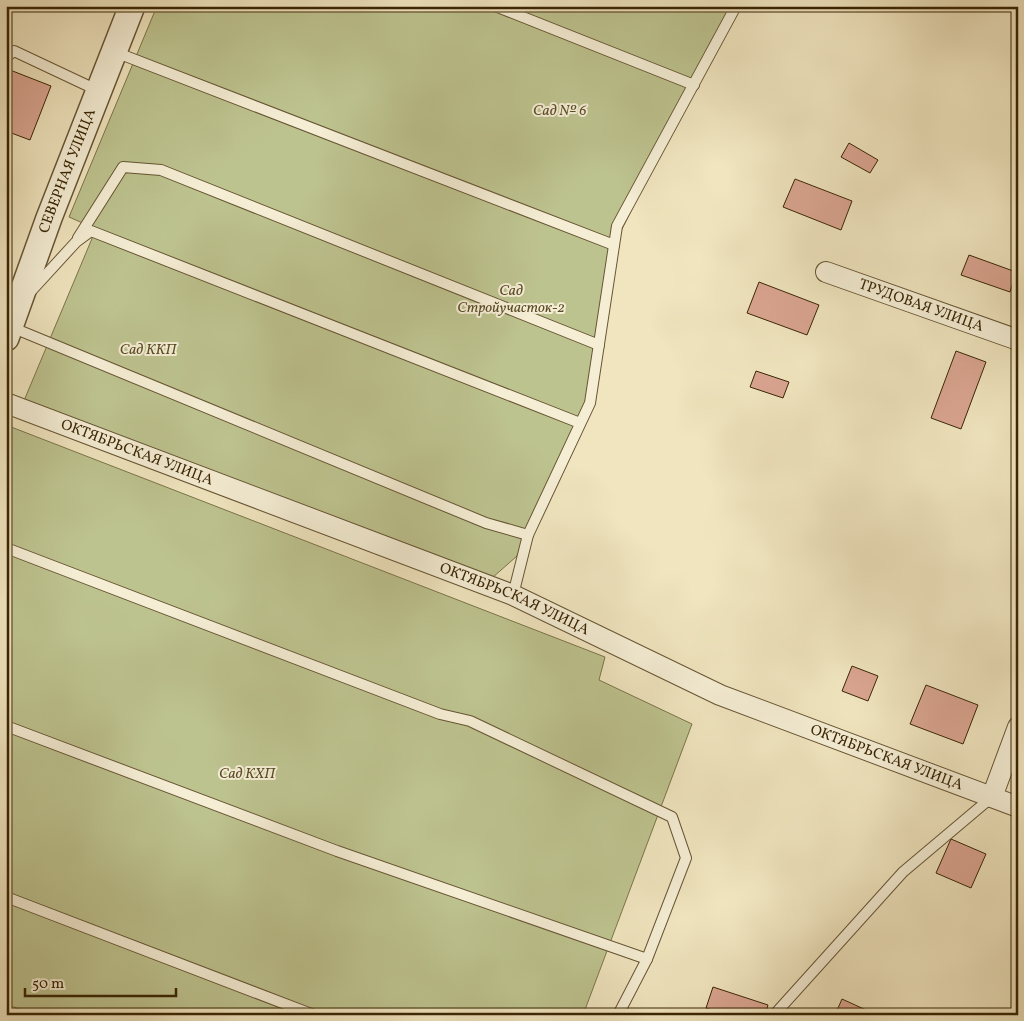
<svg xmlns="http://www.w3.org/2000/svg" width="1024" height="1021" font-family="Vollkorn,serif">
<rect width="100%" height="100%" fill="#f0e5bf"/>
<filter id="stains"><feTurbulence type="fractalNoise" baseFrequency=".004" numOctaves="4"/><feColorMatrix values="0 0 0 0 .2 0 0 0 0 .09 0 0 0 0 .02 0 0 0 .5 -.17"/></filter>
<radialGradient id="worn" r=".72"><stop offset=".6" stop-color="#630" stop-opacity="0"/><stop offset="1" stop-color="#630" stop-opacity=".3"/></radialGradient>
<g fill="#bdc38f" stroke="#7b744a">
<polygon points="157,6 734,6 614,245 590,403 517,556 492,578 23,403 96,229 69,217"/>
<polygon points="6,425 605,657 599,680 692,724 583,1015 34,1015 6,1004"/>
</g>
<g fill="#daa591" stroke="#392504">
<polygon points="10,70 51,86 30,140 6,131 6,80"/>
<polygon points="849,143 878,160 870,173 841,157"/>
<polygon points="795,179 852,201 841,230 783,207"/>
<polygon points="969,255 1016,272 1010,292 961,275"/>
<polygon points="759,282 819,305 807,335 747,313"/>
<polygon points="956,351 986,362 961,429 931,418"/>
<polygon points="756,371 789,382 783,398 750,387"/>
<polygon points="852,666 878,676 868,701 842,691"/>
<polygon points="926,685 978,705 963,744 910,724"/>
<polygon points="951,839 986,854 971,888 936,873"/>
<polygon points="713,987 768,1005 765,1015 727,1015 706,1008"/>
<polygon points="842,999 877,1015 835,1015"/>
</g>
<g fill="none" stroke-linecap="round" stroke-linejoin="round">
<g stroke="#675533" stroke-width="12">
<g id="service">
<polyline points="495,6 694,85"/>
<polyline points="115,52 614,245"/>
<polyline points="6,57 14,51 99,91"/>
<polyline points="78,238 123,167 161,170 599,345"/>
<polyline points="32,290 76,242 91,231 580,423"/>
<polyline points="11,327 486,523 528,535"/>
<polyline points="6,548 440,714 470,721 672,817 686,858 647,959"/>
<polyline points="513,595 528,535 590,403 617,226 736,6"/>
<polyline points="6,726 337,851 647,959 618,1015"/>
<polyline points="6,897 314,1015"/>
<polyline points="774,1015 903,872 992,797"/>
</g>
</g>
<g stroke="#675533" stroke-width="22">
<g id="minor">
<path id="s1" d="M826 272 1018 340"/>
<path id="s2" d="M6 403 513 595 720 695 1018 807"/>
<polyline points="992,797 1018,727"/>
</g>
</g>
<g stroke="#675533" stroke-width="28">
<g id="tertiary">
<path id="s3" d="M6 338 49 218 132 6"/>
</g>
</g>
<use href="#service" stroke="#f5eed5" stroke-width="10"/>
<use href="#minor" stroke="#f5eed5" stroke-width="20"/>
<use href="#tertiary" stroke="#f5eed5" stroke-width="25"/>
</g>
<g text-anchor="middle" dominant-baseline="central" stroke-width="4" stroke-linejoin="round" paint-order="stroke">
<g font-size="15" font-style="italic" fill="#5a4c27" stroke="#f5eed5">
<text x="560" y="111">Сад № 6</text>
<text x="511" y="291">Сад<tspan x="511" dy="17">Стройучасток-2</tspan></text>
<text x="148" y="350">Сад ККП</text>
<text x="247" y="774">Сад КХП</text>
</g>
<g font-size="15" fill="#392504" stroke="#f5eed5">
<text stroke="none"><textPath href="#s3" startOffset="178">СЕВЕРНАЯ УЛИЦА</textPath></text>
<text stroke="none"><textPath href="#s1" startOffset="101">ТРУДОВАЯ УЛИЦА</textPath></text>
<text stroke="none"><textPath href="#s2" startOffset="140">ОКТЯБРЬСКАЯ УЛИЦА</textPath></text>
<text stroke="none"><textPath href="#s2" startOffset="545">ОКТЯБРЬСКАЯ УЛИЦА</textPath></text>
<text stroke="none"><textPath href="#s2" startOffset="950">ОКТЯБРЬСКАЯ УЛИЦА</textPath></text>
</g>
</g>
<rect width="1024" height="1021" fill="none" stroke="#f0e5bf" stroke-width="25"/>
<rect x="8" y="8" width="1009" height="1006" fill="none" stroke="#392504" stroke-width="2.5"/>
<rect x="12" y="12" width="999" height="996" fill="none" stroke="#392504"/>
<path d="M25 988v8h151v-8" fill="none" stroke="#392504" stroke-width="2.5"/>
<text x="32" y="988" font-size="15" fill="#392504" stroke="#f5eed5" stroke-width="4" paint-order="stroke">50 m</text>
<rect width="100%" height="100%" filter="url(#stains)"/>
<rect width="100%" height="100%" fill="url(#worn)"/>
</svg>
